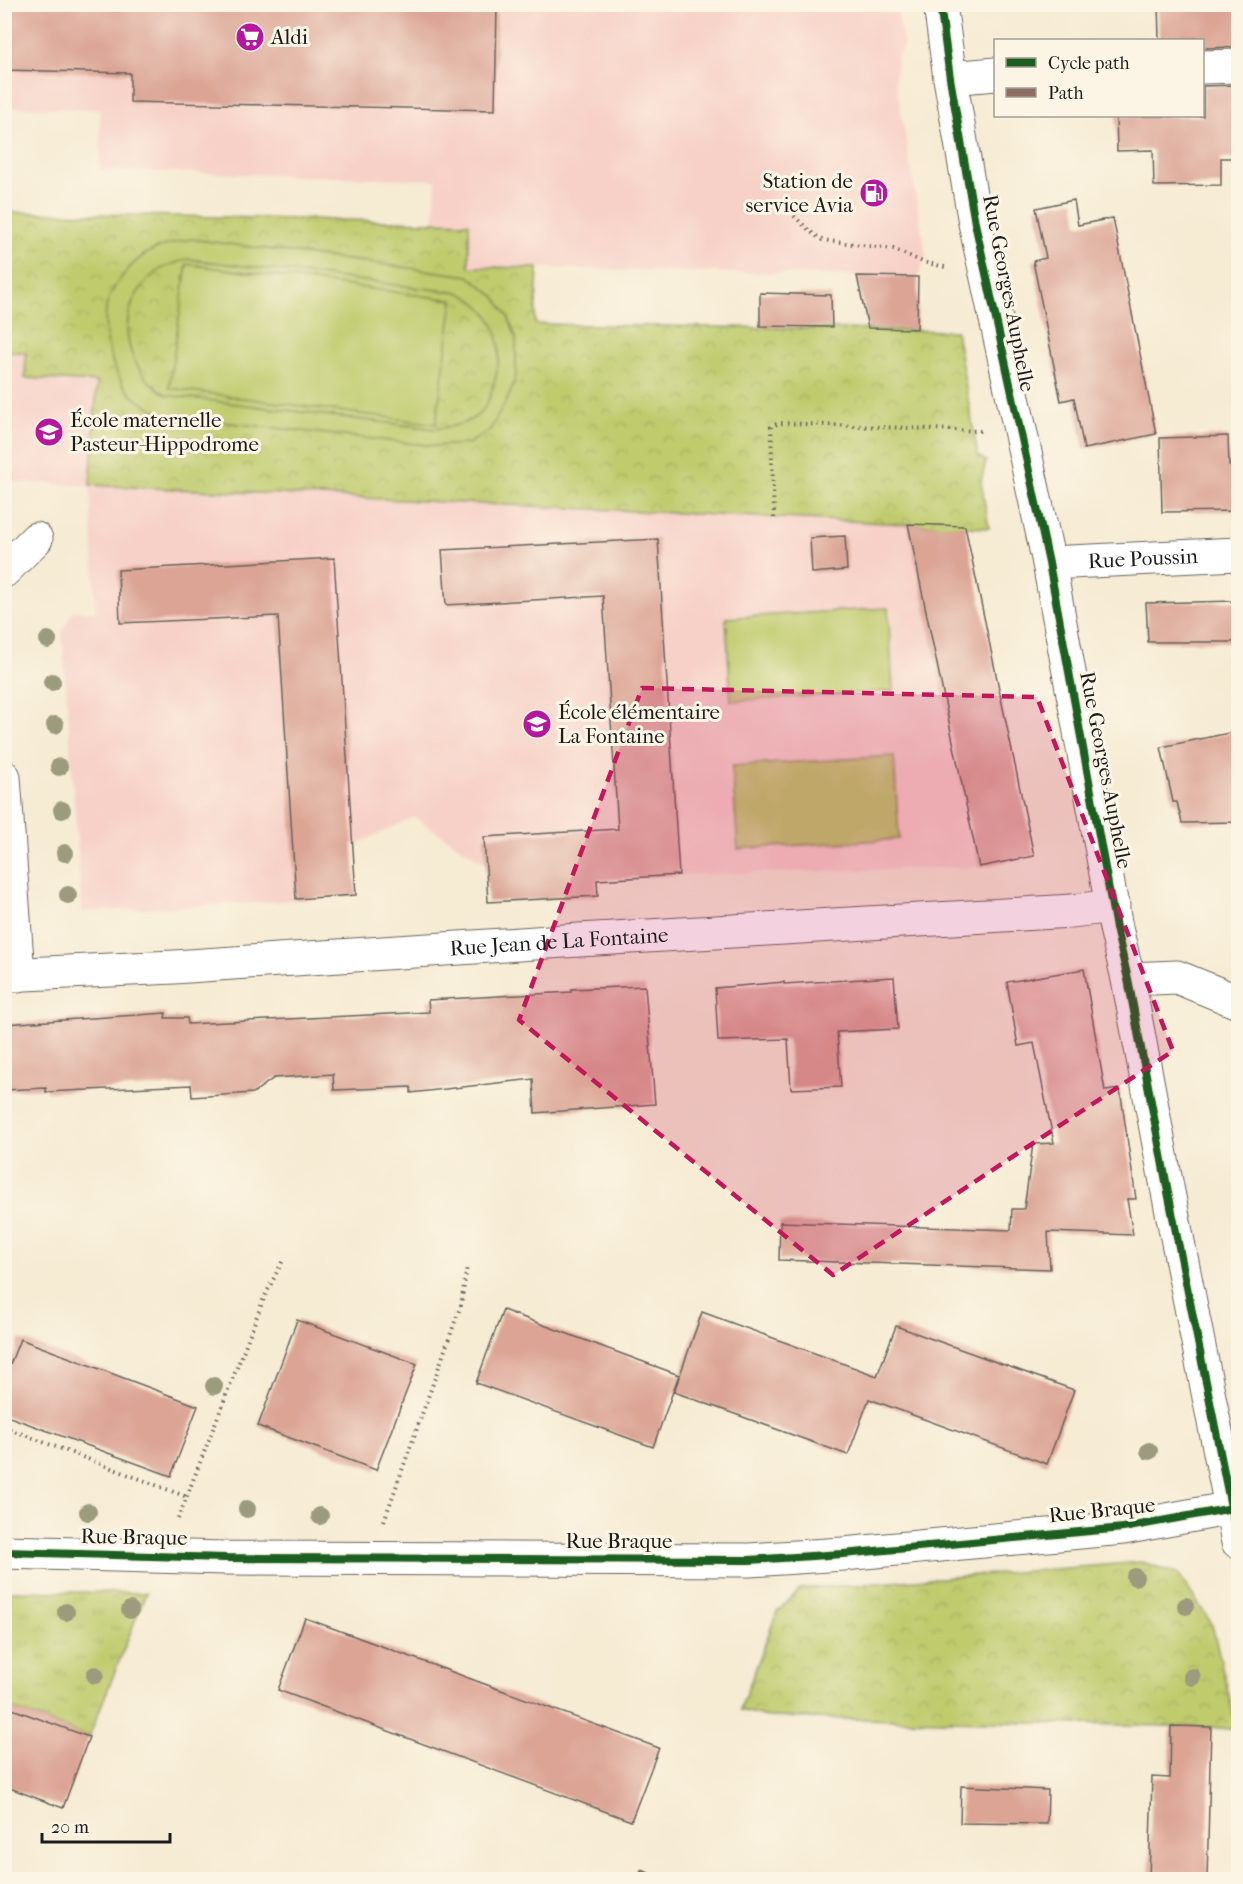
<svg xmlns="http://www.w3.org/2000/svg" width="1243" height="1884" font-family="'IM FELL French Canon',serif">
<defs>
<pattern id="grass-tufts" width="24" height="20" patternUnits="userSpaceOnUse" patternTransform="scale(1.5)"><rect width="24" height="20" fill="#bfcb6d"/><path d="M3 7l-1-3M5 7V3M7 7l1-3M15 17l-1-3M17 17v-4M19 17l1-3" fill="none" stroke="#a4ae5e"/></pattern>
<pattern id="park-crowns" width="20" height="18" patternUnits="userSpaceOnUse" patternTransform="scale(1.5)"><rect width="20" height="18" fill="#bfcb6d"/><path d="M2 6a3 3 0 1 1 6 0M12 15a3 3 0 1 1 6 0" fill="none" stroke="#a4ae5e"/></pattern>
</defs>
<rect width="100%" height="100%" fill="#fcf5e5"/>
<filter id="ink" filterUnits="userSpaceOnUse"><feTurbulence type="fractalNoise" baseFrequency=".0167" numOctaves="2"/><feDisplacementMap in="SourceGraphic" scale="12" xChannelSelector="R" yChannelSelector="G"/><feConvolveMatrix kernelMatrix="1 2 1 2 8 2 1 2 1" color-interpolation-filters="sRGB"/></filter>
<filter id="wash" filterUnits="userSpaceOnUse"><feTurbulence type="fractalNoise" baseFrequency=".008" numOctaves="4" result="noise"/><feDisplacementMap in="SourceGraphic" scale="24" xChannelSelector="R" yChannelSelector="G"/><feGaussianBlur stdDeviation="1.35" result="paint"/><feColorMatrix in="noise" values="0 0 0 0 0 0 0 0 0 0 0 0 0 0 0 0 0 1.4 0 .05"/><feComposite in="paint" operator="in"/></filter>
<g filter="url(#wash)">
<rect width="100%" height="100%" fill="#f6ebd3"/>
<g fill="#f7d1c7">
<polygon points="5,5 896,5 904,45 897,57 895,78 926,255 918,277 538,268 469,267 469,223 434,222 436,180 100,170 100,110 5,107"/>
<polygon points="5,351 26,352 25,378 97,382 90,485 965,526 1034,856 979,867 679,875 597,880 598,896 488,902 485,863 414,817 353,846 356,895 273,902 82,912 62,631 73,611 96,611 90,486 5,481"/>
</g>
<polygon fill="url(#grass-tufts)" stroke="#6e7444" stroke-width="1.5" points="4,1591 146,1593 89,1737 5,1706"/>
<g fill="url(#park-crowns)" stroke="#6e7444" stroke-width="1.5">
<polygon points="5,212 469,223 469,267 538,268 535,324 956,331 978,456 986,461 981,482 989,528 90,485 97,382 25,378 26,353 5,351"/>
<polygon points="1142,1562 1178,1574 1212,1624 1237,1730 1211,1727 767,1717 740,1710 777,1612 801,1589"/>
</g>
<g fill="#bfcb6d" stroke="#6e7444" stroke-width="1.5" fill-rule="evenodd">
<path d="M191 239 469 276 495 297 508 316 516 338V375L510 394 490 430 468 444 435 446 169 416C156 410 139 403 129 392 111 370 103 337 106 308 109 288 133 260 151 251 163 245 177 242 191 239ZM188 259 461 293C467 297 475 301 480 306 501 326 502 354 495 380 492 390 489 404 482 411 471 424 451 427 435 429L167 395C120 368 112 305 158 271 166 265 178 262 188 259Z"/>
<polygon points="187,264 453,300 436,424 169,388"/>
<polygon points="888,608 893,691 731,701 726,618"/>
<polygon points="894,756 899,839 738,849 732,766"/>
</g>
<g id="blocks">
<g fill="#dba495">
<polygon points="4,4 497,4 495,110 130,102 130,73 4,70"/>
<polygon points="1158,4 1239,4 1239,47 1203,48 1203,38 1159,39"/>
<polygon points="1239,85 1239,158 1221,158 1221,185 1154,186 1153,150 1117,151 1116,116 1203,116 1203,86"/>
<polygon points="1074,200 1078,225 1113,218 1156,434 1084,449 1074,398 1061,401 1033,261 1046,258 1036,208"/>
<polygon points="857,276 918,277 917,329 868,328"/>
<polygon points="760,293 831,295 832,327 760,326"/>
<polygon points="1228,436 1229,466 1239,465 1239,511 1162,512 1160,438"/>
<polygon points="908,524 965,526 1034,856 979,867"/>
<polygon points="845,536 847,570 812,573 810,538"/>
<polygon points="658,539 679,875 597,880 598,896 488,902 484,837 618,829 603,596 446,605 442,550"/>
<polygon points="334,558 356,895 296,899 278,616 120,623 118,570"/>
<polygon points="1239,601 1239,642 1148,642 1146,603"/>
<polygon points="1239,731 1239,822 1182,823 1177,802 1173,802 1161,747"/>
<polygon points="1084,969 1105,1091 1120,1089 1136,1199 1127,1199 1133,1235 1048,1232 1050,1269 779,1260 780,1222 1011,1230 1012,1209 1024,1209 1033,1144 1054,1143 1034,1043 1018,1046 1007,982"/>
<polygon points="894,977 898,1029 837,1032 841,1087 791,1089 788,1039 718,1041 715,988 784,982 784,984"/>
<polygon points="645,986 655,1104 535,1113 533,1079 411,1093 411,1087 334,1090 333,1074 274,1078 253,1093 192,1097 191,1085 46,1092 46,1088 4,1090 4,1024 166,1013 165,1018 187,1018 188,1024 429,1012 428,1000 571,992 571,989"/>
<polygon points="503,1310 679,1375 653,1447 476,1383"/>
<polygon points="702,1312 877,1376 896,1326 1074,1390 1047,1464 869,1399 848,1455 674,1392"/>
<polygon points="297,1320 417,1364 376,1470 258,1426"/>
<polygon points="20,1339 198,1406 171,1476 4,1415 4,1380"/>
<polygon points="305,1618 659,1748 631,1821 278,1690"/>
<polygon points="4,1706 89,1737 63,1808 4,1786"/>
<polygon points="1171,1726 1211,1727 1207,1880 1149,1880 1152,1777 1170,1778"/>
<polygon points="961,1786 1048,1790 1047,1824 960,1823"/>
</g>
</g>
</g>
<g filter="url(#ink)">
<use href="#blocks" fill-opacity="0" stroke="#68645c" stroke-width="1.5"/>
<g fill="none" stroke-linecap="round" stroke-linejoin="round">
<g stroke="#68645c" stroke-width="35">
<g id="minor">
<polyline points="940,4 950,78 975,223 1049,563 1116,928 1128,979 1167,1187 1238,1542"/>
<polyline points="1202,67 1238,66"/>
<polyline points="950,78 996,74"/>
<path id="s1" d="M1049 563 1238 554"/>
<polyline points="4,571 36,539"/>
<polyline points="4,777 18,975"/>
<path id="s2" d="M4 975 174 967 579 940 1072 911 1113 906"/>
<polyline points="1128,979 1177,977 1238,1002"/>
<polyline points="4,1552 225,1558 749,1560 843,1554 1123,1528 1238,1507"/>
</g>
</g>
<g stroke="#68645c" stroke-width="4" stroke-dasharray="1.5 4.5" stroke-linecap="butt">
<polyline points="794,216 811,232 822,240 893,249 923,262 945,267"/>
<polyline points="774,518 771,427 779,423 982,431"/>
<polyline points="4,1427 187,1497"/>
<polyline points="178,1519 264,1298 283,1260"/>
<polyline points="384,1521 461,1305 467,1266"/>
</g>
<use href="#minor" stroke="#fff" stroke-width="33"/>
<polyline stroke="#8d6e63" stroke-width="6" stroke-dasharray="12 6" stroke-linecap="butt" points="640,1871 658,1880"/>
<g stroke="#fcf5e5" stroke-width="11">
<g id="cycleway">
<polyline points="940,4 950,78 975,223 1049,563 1116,928 1128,979 1167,1187 1238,1542"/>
<polyline points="4,1552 225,1558 749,1560 843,1554 1123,1528 1238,1507"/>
</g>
</g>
<use href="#cycleway" stroke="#1b5e20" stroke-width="8"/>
</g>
<g fill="#9d9b7e">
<circle cx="48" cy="640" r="9"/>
<circle cx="52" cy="682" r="9"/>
<circle cx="55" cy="725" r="9"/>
<circle cx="59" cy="767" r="9"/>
<circle cx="62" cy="810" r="9"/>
<circle cx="65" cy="853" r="9"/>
<circle cx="68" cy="895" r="9"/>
<circle cx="214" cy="1386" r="9"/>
<circle cx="1149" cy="1451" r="9"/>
<circle cx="247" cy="1509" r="9"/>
<circle cx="88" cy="1512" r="9"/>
<circle cx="320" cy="1516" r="9"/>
<circle cx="1135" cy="1577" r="9"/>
<circle cx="1186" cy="1606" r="9"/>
<circle cx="130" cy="1610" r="9"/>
<circle cx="66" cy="1612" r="9"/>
<circle cx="95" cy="1675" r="9"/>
<circle cx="1192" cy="1677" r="9"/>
</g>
</g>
<path fill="#c2185b" fill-opacity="0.2" stroke="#c2185b" stroke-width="4.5" stroke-dasharray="12 8" stroke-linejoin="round" d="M642 688 1037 697 1173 1051 833 1275 519 1020Z"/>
<defs>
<g id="supermarket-disc" transform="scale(1.5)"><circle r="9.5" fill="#b5179e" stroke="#fcf5e5"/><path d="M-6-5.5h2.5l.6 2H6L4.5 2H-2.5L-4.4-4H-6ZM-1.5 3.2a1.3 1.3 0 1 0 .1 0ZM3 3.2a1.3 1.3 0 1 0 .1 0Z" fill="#fff"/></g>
<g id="fuel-disc" transform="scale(1.5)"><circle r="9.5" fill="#b5179e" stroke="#fcf5e5"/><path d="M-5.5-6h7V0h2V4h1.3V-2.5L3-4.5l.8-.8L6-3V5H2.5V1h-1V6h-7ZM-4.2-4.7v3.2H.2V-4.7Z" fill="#fff"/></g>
<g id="school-disc" transform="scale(1.5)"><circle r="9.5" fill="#b5179e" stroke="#fcf5e5"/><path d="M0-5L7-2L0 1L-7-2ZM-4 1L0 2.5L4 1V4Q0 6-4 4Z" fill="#fff"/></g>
</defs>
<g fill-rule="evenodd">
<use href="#supermarket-disc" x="250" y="37"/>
<use href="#fuel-disc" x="874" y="193"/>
<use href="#school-disc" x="49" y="432"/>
<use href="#school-disc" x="537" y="724"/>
</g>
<g text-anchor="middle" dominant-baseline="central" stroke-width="6" stroke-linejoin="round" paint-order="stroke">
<g font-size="21" fill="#1c1c1c" stroke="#fcf5e5" text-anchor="start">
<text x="271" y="37">Aldi</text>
<text x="853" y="181" text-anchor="end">Station de<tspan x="853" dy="24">service Avia</tspan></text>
<text x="70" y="420">École maternelle<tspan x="70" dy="24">Pasteur-Hippodrome</tspan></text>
<text x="558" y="712">École élémentaire<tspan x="558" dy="24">La Fontaine</tspan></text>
</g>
<g font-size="21" fill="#1c1c1c" stroke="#fcf5e5">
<text transform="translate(1009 293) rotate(79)">Rue Georges Auphelle</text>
<text stroke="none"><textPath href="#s1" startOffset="94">Rue Poussin</textPath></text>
<text transform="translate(1106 770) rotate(79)">Rue Georges Auphelle</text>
<text stroke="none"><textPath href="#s2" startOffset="556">Rue Jean de La Fontaine</textPath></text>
<text transform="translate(1102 1510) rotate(-6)">Rue Braque</text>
<text transform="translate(134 1537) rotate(1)">Rue Braque</text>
<text x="619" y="1541">Rue Braque</text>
</g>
</g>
<rect width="1243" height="1884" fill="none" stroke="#fcf5e5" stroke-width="24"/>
<rect x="994" y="39" width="210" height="78" fill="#fcf5e5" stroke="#a29e95" stroke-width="1.5"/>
<rect x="1006" y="58" width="30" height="9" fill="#1b5e20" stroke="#a29e95" stroke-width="1.5"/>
<text x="1048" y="69" font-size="18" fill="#1c1c1c">Cycle path</text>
<rect x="1006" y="88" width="30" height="9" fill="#8d6e63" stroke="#a29e95" stroke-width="1.5"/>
<text x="1048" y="99" font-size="18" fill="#1c1c1c">Path</text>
<path d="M42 1833v9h128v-9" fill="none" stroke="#1c1c1c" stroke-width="3"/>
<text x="51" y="1833" font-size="18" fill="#1c1c1c" stroke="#fcf5e5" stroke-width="4.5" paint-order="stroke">20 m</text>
</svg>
